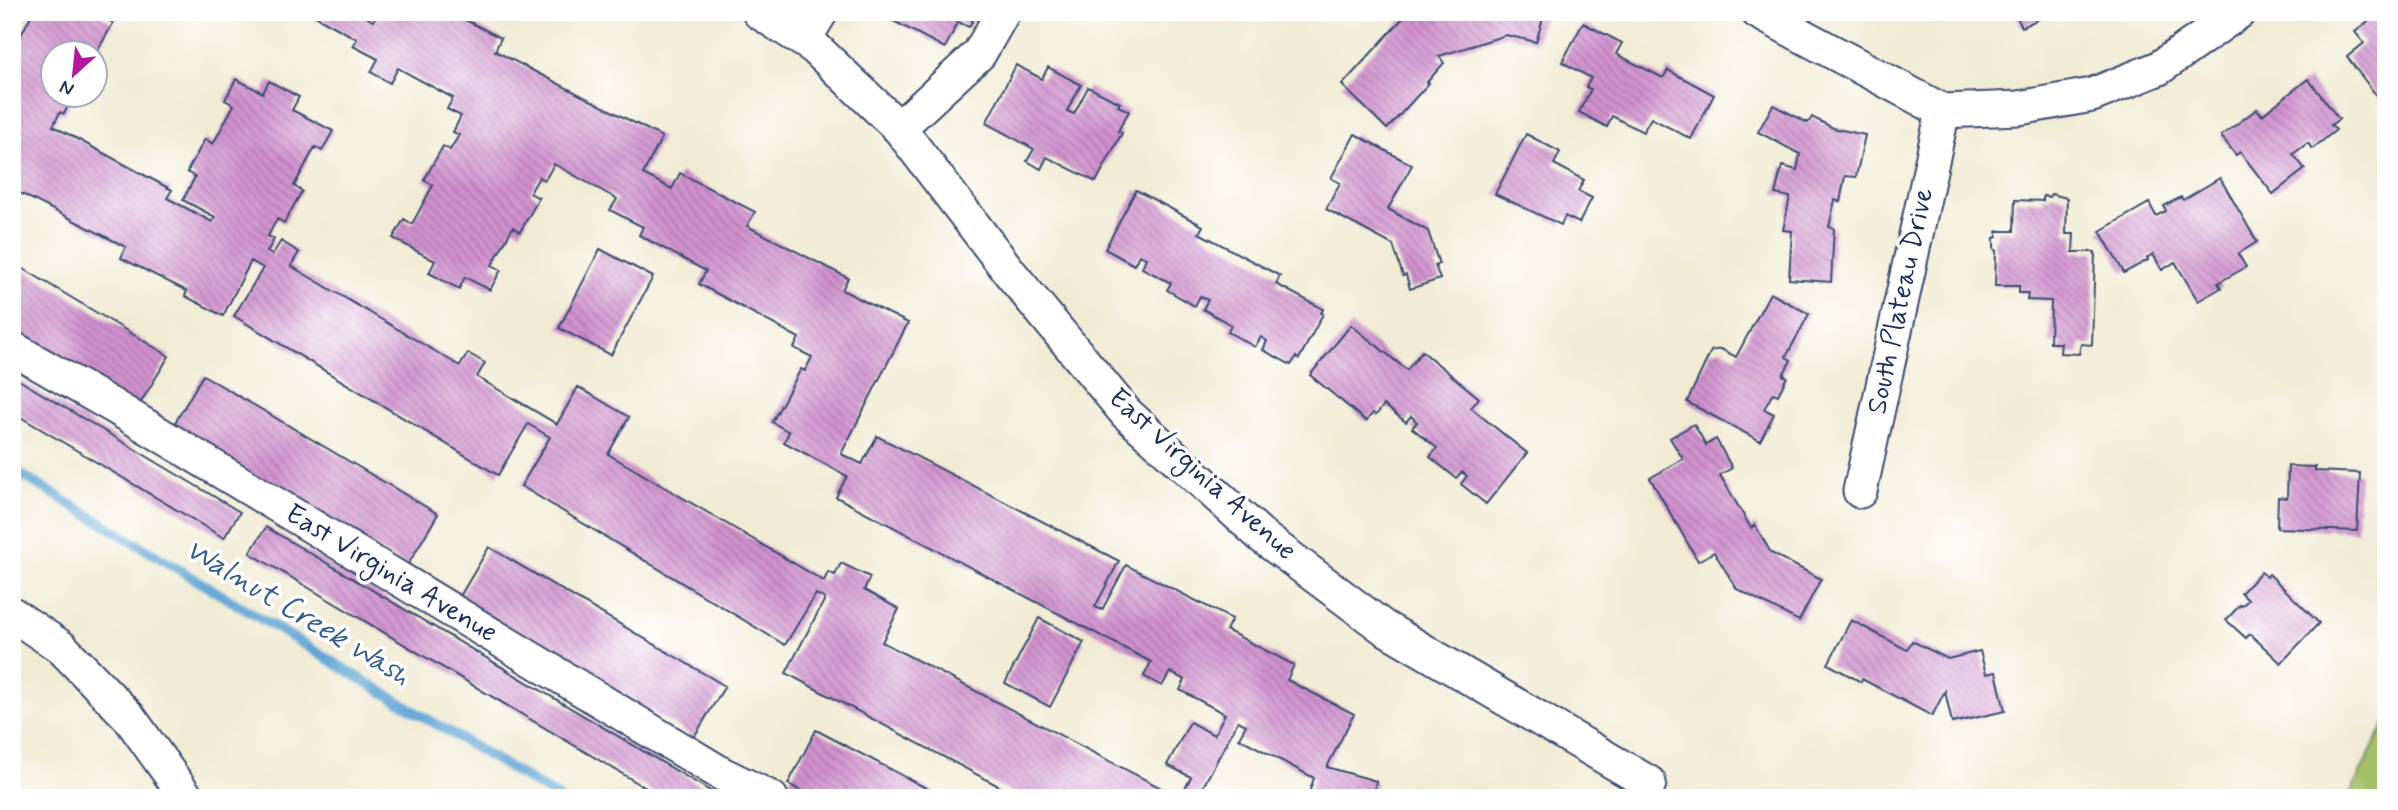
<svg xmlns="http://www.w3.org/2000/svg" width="2398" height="810" font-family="Mynerve,sans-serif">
<defs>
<pattern id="building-back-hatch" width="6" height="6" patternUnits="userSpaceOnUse" patternTransform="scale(1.75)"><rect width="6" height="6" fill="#d091cd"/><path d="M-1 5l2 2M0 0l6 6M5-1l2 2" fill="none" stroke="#a877aa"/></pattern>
</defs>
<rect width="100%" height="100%" fill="#fff"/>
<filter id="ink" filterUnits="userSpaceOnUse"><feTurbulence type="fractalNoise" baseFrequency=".0143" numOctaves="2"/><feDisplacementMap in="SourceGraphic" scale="14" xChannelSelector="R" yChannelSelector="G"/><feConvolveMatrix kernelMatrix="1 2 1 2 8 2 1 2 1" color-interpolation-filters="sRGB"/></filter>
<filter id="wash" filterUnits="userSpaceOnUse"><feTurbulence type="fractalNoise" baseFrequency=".00686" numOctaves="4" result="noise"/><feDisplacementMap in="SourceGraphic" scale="28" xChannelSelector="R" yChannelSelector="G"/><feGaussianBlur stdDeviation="1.57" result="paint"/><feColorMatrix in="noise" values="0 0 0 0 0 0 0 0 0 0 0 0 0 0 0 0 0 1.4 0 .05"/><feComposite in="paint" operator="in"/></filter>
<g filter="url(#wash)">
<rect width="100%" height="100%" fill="#f1ebd4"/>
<polygon fill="#a3bf66" stroke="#5f7762" stroke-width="2" points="2386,721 2386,798 2348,798"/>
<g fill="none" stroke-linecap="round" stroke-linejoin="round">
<polyline stroke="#5fa4d4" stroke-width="10" points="12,469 559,798"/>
</g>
<g id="blocks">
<g fill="url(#building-back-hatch)">
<polygon points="33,12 104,12 102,16 113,23 94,57 94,52 52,52 52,94 74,94 64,114 60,112 53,126 172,190 167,198 212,222 215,217 183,200 195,177 187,172 205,139 213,144 234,105 225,100 236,79 263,93 269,81 299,97 292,110 333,131 322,151 315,147 294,186 302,191 284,223 277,219 268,236 274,239 267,252 272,255 281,241 299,252 291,266 460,366 468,353 485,363 477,377 557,424 578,387 629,417 608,454 824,581 828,572 835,575 841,563 870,577 864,590 899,609 882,642 1180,798 1191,777 1167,765 1190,722 1214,735 1225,714 1180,690 1185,680 1170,672 1162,686 1144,676 1151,662 836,497 847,476 784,442 789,432 772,422 801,369 805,371 812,357 794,348 799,338 699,284 706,271 639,235 643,227 610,210 617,199 554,164 545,180 539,177 530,193 539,198 520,232 513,227 492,265 501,270 490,290 465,277 459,289 429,273 435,261 393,238 404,219 412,224 433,185 424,180 443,146 450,150 459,135 453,132 461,116 447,109 453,98 398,68 390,83 371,72 378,59 353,46 357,39 308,12 371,12 368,18 373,21 378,12 450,12 501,38 495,51 662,137 643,174 672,189 680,173 755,212 747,226 848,278 842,290 908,323 841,454 862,464 877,436 1119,561 1095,607 1102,610 1126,565 1232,619 1226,630 1294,665 1287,680 1354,714 1327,767 1376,781 1374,792 1392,798 1318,798 1309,793 1314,778 1239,738 1246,725 1238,721 1197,798 1021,798 786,673 825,599 816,594 785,645 521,486 550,437 528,424 498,475 234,316 263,268 251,261 223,316 185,296 187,291 121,258 126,247 12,189 12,52"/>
<polygon points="889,12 977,12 969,27 958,22 945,48 886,17"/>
<polygon points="1402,12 1545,12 1536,42 1506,35 1439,56 1444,63 1427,82 1429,83 1387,129 1342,85 1404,17"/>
<polygon points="2014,12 2053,12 2022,27"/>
<polygon points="2381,12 2386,12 2386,108 2347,57 2364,43 2355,32"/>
<polygon points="1583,23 1622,43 1616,54 1663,78 1668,70 1714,95 1691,139 1651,118 1643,132 1612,116 1607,127 1579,112 1591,89 1586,87 1591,78 1562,62"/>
<polygon points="1016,65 1042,79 1048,67 1081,85 1067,111 1074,114 1088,87 1120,103 1118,106 1129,111 1118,131 1122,133 1096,182 1047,157 1041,169 1027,161 1034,149 986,123"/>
<polygon points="2308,79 2339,119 2331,125 2336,130 2312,149 2308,143 2293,154 2305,169 2273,194 2240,152 2236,155 2221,136 2257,109 2262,115"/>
<polygon points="1773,105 1808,123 1812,117 1833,128 1865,135 1856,177 1845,176 1840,202 1835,200 1829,227 1834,228 1831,282 1789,279 1792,231 1783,230 1790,197 1775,194 1782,166 1797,170 1800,154 1758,132"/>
<polygon points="1355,134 1412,165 1388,209 1428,231 1439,264 1435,265 1440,279 1410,289 1406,275 1403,276 1393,245 1326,209 1340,183 1331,178"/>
<polygon points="1526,134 1560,152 1554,164 1584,180 1578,191 1592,198 1579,223 1565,216 1561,225 1495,194"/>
<polygon points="2220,178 2257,242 2238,254 2246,267 2218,283 2221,288 2198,301 2175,262 2162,270 2153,254 2147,258 2148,260 2124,273 2100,231 2149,203 2156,216 2166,211 2164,206 2181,197 2183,200"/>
<polygon points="1136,190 1203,226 1199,233 1280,276 1276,284 1323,309 1321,313 1323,314 1299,359 1296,357 1291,365 1263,350 1267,341 1261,337 1255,347 1228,332 1231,325 1203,309 1208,300 1200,296 1195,306 1167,290 1171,283 1142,268 1146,258 1139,255 1134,265 1105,249"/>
<polygon points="2051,194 2067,198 2066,234 2074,234 2073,252 2095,252 2092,345 2081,344 2079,354 2060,353 2061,343 2050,343 2051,301 2027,300 2028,293 2019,293 2019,286 1995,286 1996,250 1994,249 1994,238 1997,237 1997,231 2014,231 2015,200 2043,201 2043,196 2049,197"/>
<polygon points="600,249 653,277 611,355 559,328"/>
<polygon points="12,262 169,356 138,407 12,332"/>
<polygon points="1770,293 1809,314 1786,357 1791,360 1783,375 1787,377 1778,395 1773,393 1764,409 1774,414 1760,441 1687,402 1711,351 1721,349 1736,357"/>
<polygon points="1351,325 1407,370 1422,351 1479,398 1471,408 1527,453 1486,504 1461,484 1467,476 1462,472 1456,478 1430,457 1437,448 1412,428 1417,422 1411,416 1406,422 1384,405 1376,415 1373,413 1366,421 1310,375"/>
<polygon points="203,375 438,514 407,566 172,428"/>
<polygon points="12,376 240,512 224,538 12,412"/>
<polygon points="1694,424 1706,445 1716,439 1732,468 1720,475 1751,528 1755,525 1771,553 1821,579 1799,621 1737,589 1714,552 1698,561 1650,478 1683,459 1670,438"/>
<polygon points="2288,466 2315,467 2315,471 2360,473 2357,531 2277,528 2278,497 2287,498"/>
<polygon points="266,527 722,798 663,798 250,553"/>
<polygon points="489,547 725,686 694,737 459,598"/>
<polygon points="2261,572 2267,577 2269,574 2319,623 2281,663 2250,634 2246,638 2226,620 2240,605 2242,606 2248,600 2241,593"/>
<polygon points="1039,618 1084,642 1050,707 1005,683"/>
<polygon points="1851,620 1907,650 1912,641 1948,659 1980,651 1986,674 1996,672 2005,711 1952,723 1945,691 1932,716 1862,679 1861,682 1828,664"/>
<polygon points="816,730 945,798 814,798 788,784"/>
</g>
</g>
</g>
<g filter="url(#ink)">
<use href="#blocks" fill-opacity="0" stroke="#3b4b70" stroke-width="2"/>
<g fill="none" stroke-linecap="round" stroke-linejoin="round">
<g stroke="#3b4b70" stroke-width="37">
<g id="minor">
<polyline points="759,12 814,47 899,128 1011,274 1126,413 1264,538 1383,627 1649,783 1644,798"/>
<polyline points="1758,12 1943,111 2019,108 2092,95 2159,68 2239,12"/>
<polyline points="804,40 821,12"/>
<polyline points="899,128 979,54 1003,12"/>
<polyline points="12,348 113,406 722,774 771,798"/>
<polyline points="1860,491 1943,111"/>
<polyline points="12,614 61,647 129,717 187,798"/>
</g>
</g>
<use href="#minor" stroke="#fff" stroke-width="33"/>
</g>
</g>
<g text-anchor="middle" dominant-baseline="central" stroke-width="7" stroke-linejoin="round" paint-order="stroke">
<g font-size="28" fill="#1b2f5e" stroke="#fff">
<text transform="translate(1901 301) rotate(-78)">South Plateau Drive</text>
<text transform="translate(1202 475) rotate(42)">East Virginia Avenue</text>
<text transform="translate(391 574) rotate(31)">East Virginia Avenue</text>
</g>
<g font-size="30" font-style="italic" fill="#365e8d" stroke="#fff">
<text transform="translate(298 613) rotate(31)">Walnut Creek Wash</text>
</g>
</g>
<rect width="2398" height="810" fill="none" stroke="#fff" stroke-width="42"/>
<g transform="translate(74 74) rotate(207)"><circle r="33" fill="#ffffff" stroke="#a4acbf" stroke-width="2"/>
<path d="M0-5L12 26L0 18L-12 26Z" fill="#b5179e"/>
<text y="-10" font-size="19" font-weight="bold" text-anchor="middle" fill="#1b2f5e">N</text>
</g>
</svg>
